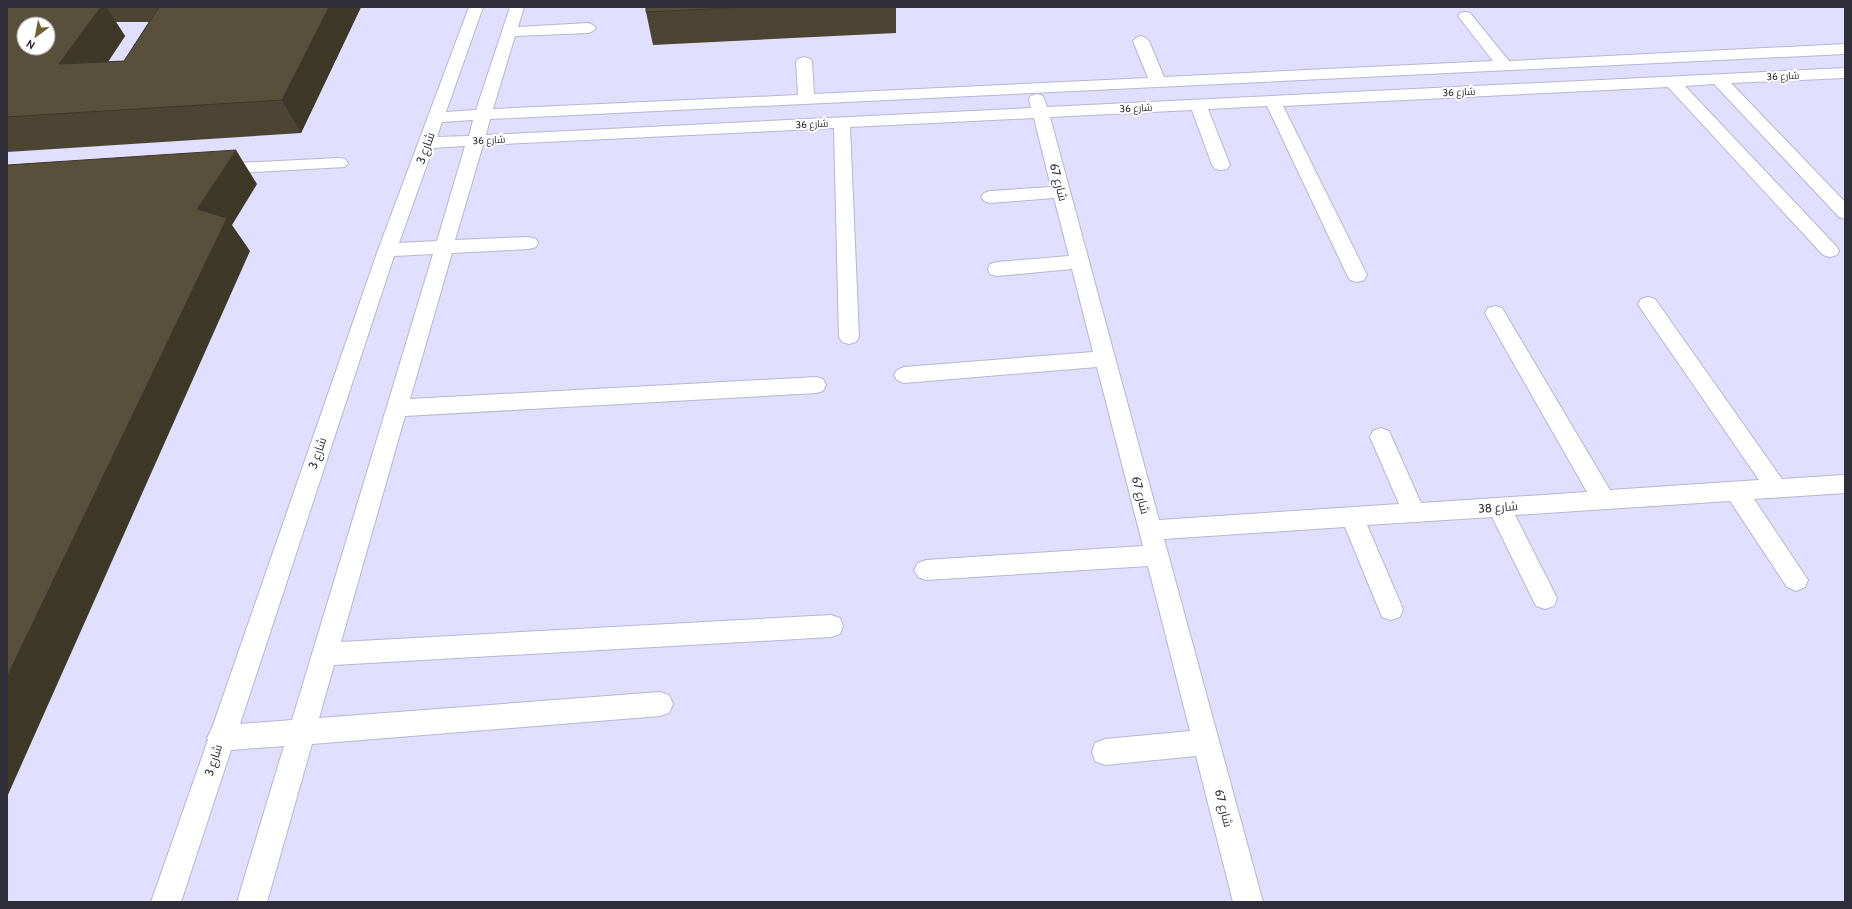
<svg xmlns="http://www.w3.org/2000/svg" width="1852" height="909" font-family="Cabin,Cairo,sans-serif">
<rect width="100%" height="100%" fill="#eeeefd"/>
<path fill="#e1dfff" fill-rule="evenodd" d="M7 7H1845V902H7ZM24 24H48V48H24Z"/>
<g fill="none" stroke-linecap="round" stroke-linejoin="round">
<g stroke="#b7b6ce" stroke-width="2">
<g id="minor">
<path d="M469 7H483L446 112 476 110 510 7H524L518 27 588 23 593 25 596 28 593 31 588 33 515 36 493 109 798 95 796 62 798 59 804 57 810 59 812 62 814 94 1148 78 1133 41 1136 38 1141 36 1146 38 1149 41 1164 77 1493 61 1458 16 1460 13 1465 12 1470 13 1509 61 1845 44V54L490 119 486 135 1031 108 1029 99 1031 96 1037 94 1043 96 1047 107 1845 68V78L1731 83 1845 202V219L1839 217 1714 84 1685 86 1837 247 1839 251 1837 255 1830 257 1823 255 1668 87 1283 106 1367 275 1364 280 1357 282 1350 280 1347 275 1267 106 1208 109 1230 165 1227 169 1221 170 1215 169 1212 165 1192 110 1050 117 1159 520 1399 504 1370 437 1373 431 1381 428 1389 431 1421 503 1587 492 1485 313 1488 308 1495 306 1502 308 1610 490 1759 480 1641 309 1638 304 1641 299 1648 297 1655 299 1782 479 1845 475V493L1754 499 1808 580 1805 587 1796 591 1787 587 1730 501 1515 515 1557 598 1554 606 1545 609 1536 606 1492 517 1367 525 1403 609 1400 617 1391 620 1382 617 1345 527 1164 539 1263 902H1233L1196 756 1105 765 1095 761 1092 752 1095 743 1105 739 1190 731 1148 566 926 580 918 577 914 570 918 563 926 560 1143 546 1097 367 904 383 897 380 894 375 897 370 904 367 1093 352 1072 269 997 276 990 274 988 269 990 264 997 262 1069 256 1054 198 990 203 984 201 981 197 984 193 990 191 1051 187 1034 118 850 127 859 337 856 342 849 344 842 342 839 337 834 128 483 145 455 240 529 237 536 239 538 243 536 247 529 249 452 253 410 399 816 377 823 379 826 385 823 391 816 393 405 416 341 642 831 615 840 618 843 626 840 634 831 637 334 665 319 718 660 692 669 695 673 704 669 713 660 716 312 744 267 902H237L284 746 231 750 181 902H151L208 740 207 738 212 728 378 250ZM473 120 469 136 437 137 442 122ZM465 146 437 241 399 243 433 148ZM433 254 292 720 240 724 394 256Z"/>
<polygon points="339,158 345,159 348,163 345,167 218,174 212,173 209,169 212,165 218,164"/>
</g>
</g>
<use href="#minor" fill="#fff" fill-rule="evenodd"/>
</g>
<g fill="#4c4533" fill-rule="evenodd">
<path d="M7 7H361L301 133 7 152ZM116 22H149L124 61 108 62 125 36Z"/>
<polygon points="646,7 896,7 896,33 653,45 646,12"/>
</g>
<g fill="#3e3829">
<polygon points="101,7 106,7 125,36 84,97 59,64"/>
<polygon points="329,7 361,7 301,133 282,100"/>
<polygon points="236,150 257,184 232,225 250,251 7,797 7,677 197,209"/>
</g>
<g fill="#58503b" stroke="#3e3829" fill-rule="evenodd">
<path d="M7 7H101L59 64 124 61 159 7H329L282 100 7 117ZM24 24H48V48H24Z"/>
<polygon points="646,7 749,7 646,12"/>
<polygon points="236,150 197,209 227,218 7,677 7,165"/>
</g>
<g text-anchor="middle" dominant-baseline="central" stroke-width="4" stroke-linejoin="round" paint-order="stroke">
<g font-size="10" fill="#2f2e38" stroke="#fff">
<text transform="translate(1783 76) rotate(-3)">شارع 36</text>
<text transform="translate(1459 92) rotate(-3)">شارع 36</text>
<text transform="translate(1136 108) rotate(-3)">شارع 36</text>
<text transform="translate(812 124) rotate(-3)">شارع 36</text>
<text transform="translate(489 140) rotate(-3)">شارع 36</text>
</g>
<g font-size="12" fill="#2f2e38" stroke="#fff">
<text transform="translate(425 148) rotate(-70)">شارع 3</text>
<text transform="translate(1059 182) rotate(75)">شارع 67</text>
<text transform="translate(317 453) rotate(-71)">شارع 3</text>
<text transform="translate(1141 495) rotate(75)">شارع 67</text>
<text transform="translate(1498 507) rotate(-4)">شارع 38</text>
<text transform="translate(213 760) rotate(-72)">شارع 3</text>
<text transform="translate(1224 808) rotate(75)">شارع 67</text>
</g>
</g>
<rect width="1852" height="909" fill="none" stroke="#2f2e38" stroke-width="16"/>
<g transform="translate(36 36) rotate(212)"><circle r="19" fill="#ffffff" stroke="#acabaf"/>
<path d="M0-3L7 15L0 10L-7 15Z" fill="#74602f"/>
<text y="-6" font-size="11" font-weight="bold" text-anchor="middle" fill="#2f2e38">N</text>
</g>
</svg>
